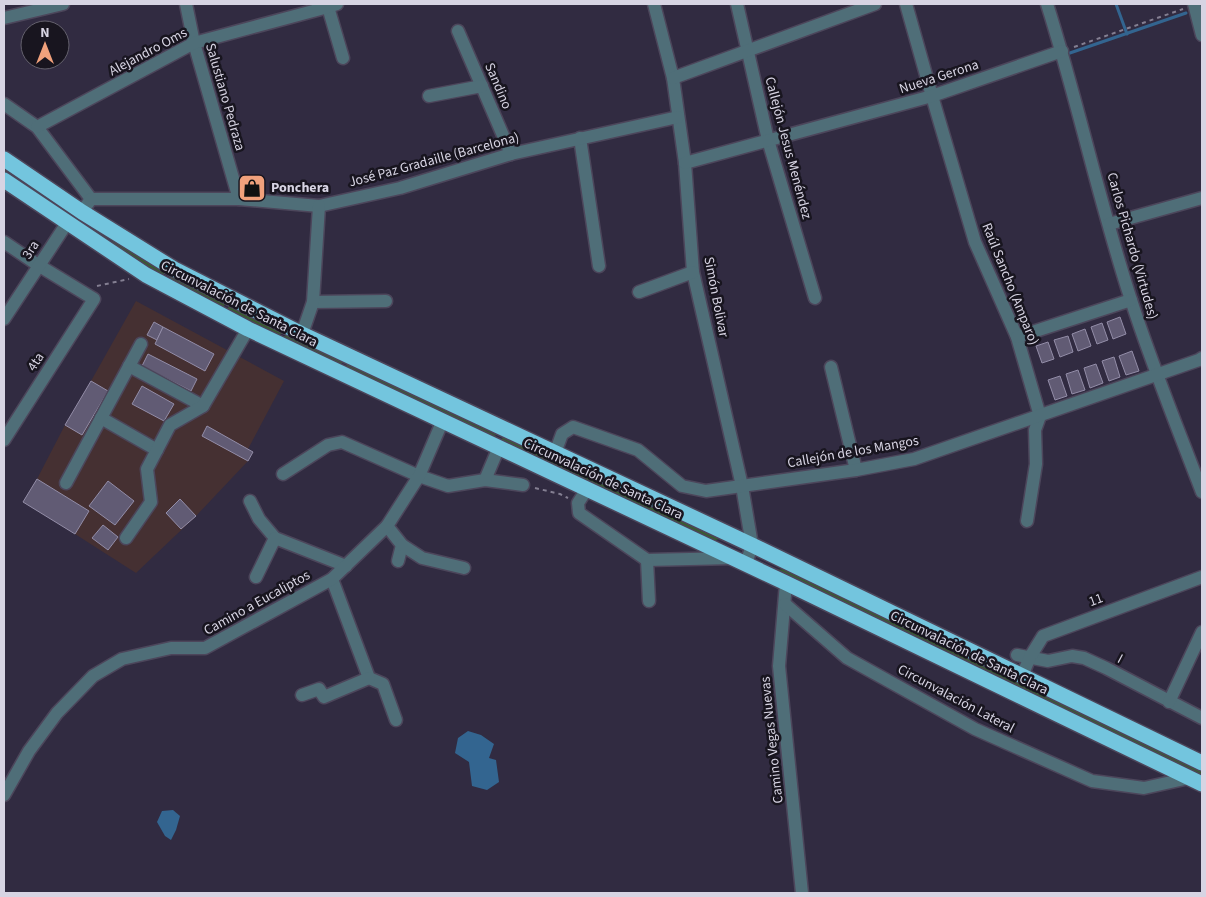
<svg xmlns="http://www.w3.org/2000/svg" width="1206" height="897" font-family="'Source Sans 3',sans-serif">
<rect width="100%" height="100%" fill="#312b41"/>
<polygon fill="#453032" points="136,301 284,381 248,449 253,452 248,461 196,516 136,573 75,534 23,502 37,479 65,425 91,381"/>
<g fill="#395d2e">
<polygon points="4,164 110,237 101,240 4,172"/>
<polygon points="117,239 167,272 160,276 107,244"/>
<polygon points="172,276 226,304 220,309 167,280"/>
<polygon points="231,306 284,332 277,336 224,310"/>
<polygon points="289,334 343,361 340,366 283,337"/>
<polygon points="348,364 496,435 493,438 344,368"/>
<polygon points="504,437 719,539 709,542 500,440"/>
<polygon points="785,569 1202,769 1202,775 775,570"/>
</g>
<g fill="#336590">
<polygon points="468,731 481,735 494,744 489,758 496,760 499,782 487,790 472,786 469,762 455,753 458,738"/>
<polygon points="173,810 180,816 176,830 171,840 165,836 157,822 162,811"/>
</g>
<g fill="none" stroke-linecap="round" stroke-linejoin="round">
<g stroke="#336590" stroke-width="3">
<polyline points="1116,4 1127,34"/>
<polyline points="1067,54 1186,13"/>
</g>
</g>
<g fill="#615b74" stroke="#938da8">
<polygon points="1120,317 1126,334 1113,339 1107,322"/>
<polygon points="154,322 163,327 157,340 147,335"/>
<polygon points="1102,323 1108,340 1097,344 1091,327"/>
<polygon points="163,327 214,354 205,371 155,344"/>
<polygon points="1085,329 1091,346 1078,351 1072,334"/>
<polygon points="1068,336 1073,352 1060,357 1054,340"/>
<polygon points="1048,342 1054,359 1042,363 1036,346"/>
<polygon points="1132,351 1139,371 1126,375 1119,356"/>
<polygon points="148,354 197,379 191,391 142,366"/>
<polygon points="1114,357 1120,377 1109,381 1102,361"/>
<polygon points="1096,364 1103,383 1090,388 1084,368"/>
<polygon points="1078,370 1085,390 1072,394 1066,374"/>
<polygon points="1060,376 1067,396 1055,400 1048,380"/>
<polygon points="91,381 108,391 82,435 65,425"/>
<polygon points="142,386 174,404 164,421 132,404"/>
<polygon points="207,426 253,452 248,461 202,436"/>
<polygon points="37,479 89,511 75,534 23,502"/>
<polygon points="108,481 134,501 115,525 89,506"/>
<polygon points="180,499 196,516 181,529 166,513"/>
<polygon points="103,525 118,537 108,550 92,538"/>
</g>
<g fill="none" stroke-linecap="round" stroke-linejoin="round">
<g stroke="#4c465b" stroke-width="15">
<g id="minor">
<polyline points="186,4 194,43 239,199"/>
<polyline points="654,4 673,78 685,163 693,272 742,486 752,545 746,564"/>
<polyline points="737,4 768,140 815,298"/>
<polyline points="906,4 932,96 975,242 1017,337 1040,416 1035,430 1036,464 1027,521"/>
<path d="M1047 4C1078 102 1099 202 1131 300 1152 365 1178 429 1202 492"/>
<polyline points="1194,4 1202,35"/>
<polyline points="328,7 343,58"/>
<polyline points="4,18 63,4"/>
<polyline points="458,31 511,154"/>
<polyline points="673,78 875,4"/>
<polyline points="429,96 482,86"/>
<polyline points="4,104 37,127 91,199"/>
<polyline points="37,127 194,43 328,7 337,4"/>
<polyline points="580,138 599,266"/>
<polyline points="685,163 932,96 1062,51"/>
<polyline points="82,212 91,199 239,199 319,206 400,188 511,154 678,117"/>
<polyline points="1109,224 1202,198"/>
<polyline points="4,242 38,265 94,299 4,440"/>
<polyline points="639,292 693,272"/>
<polyline points="313,302 386,301"/>
<polyline points="4,319 67,223"/>
<polyline points="302,334 313,302 319,206"/>
<polyline points="1017,337 1131,300"/>
<polyline points="129,366 203,406"/>
<polyline points="831,367 856,470"/>
<polyline points="101,418 157,450"/>
<polyline points="555,453 562,434 573,427 638,450 682,486 706,491 856,470 914,459 1199,360 1202,358"/>
<polyline points="283,474 328,445 342,442 419,476 448,486 485,480 523,485"/>
<polyline points="485,480 499,447"/>
<polyline points="66,483 141,344"/>
<polyline points="587,489 578,503 579,513 647,560 733,558"/>
<polyline points="250,501 259,519 275,538 346,566"/>
<polyline points="387,526 402,545 398,561"/>
<polyline points="126,538 151,502 147,469 170,425 203,406 248,329"/>
<polyline points="402,545 422,558 464,568"/>
<polyline points="647,560 649,601"/>
<polyline points="256,577 275,538"/>
<polyline points="332,579 369,678 383,684 396,720"/>
<polyline points="786,583 779,666 802,893"/>
<polyline points="785,604 847,658 975,729 1092,781 1144,788 1189,778"/>
<polyline points="1017,655 1048,661 1072,656 1084,658 1106,668 1202,718"/>
<polyline points="1022,676 1030,657 1043,636 1202,577"/>
<polyline points="302,695 319,689 324,697 369,678"/>
<polyline points="1169,702 1202,632"/>
<polyline points="4,795 29,751 57,713 93,676 122,659 171,648 205,648 332,579 387,526 419,476 443,420"/>
</g>
</g>
<g stroke="#4c465b" stroke-width="18">
<g id="highway">
<polyline points="4,159 82,212 174,269 302,334 752,545 1202,763"/>
<polyline points="4,180 146,275 248,329 786,583 1202,784"/>
</g>
</g>
<g stroke="#847f92" stroke-width="2" stroke-dasharray="4 4" stroke-linecap="butt">
<polyline points="1074,47 1183,9"/>
<polyline points="97,286 129,279"/>
<polyline points="535,488 560,494 568,498"/>
</g>
<use href="#minor" stroke="#4f6e78" stroke-width="12"/>
<use href="#highway" stroke="#73c5de" stroke-width="15"/>
</g>
<defs>
<g id="shop-square" transform="scale(1.4375)"><rect x="-9" y="-9" width="18" height="18" rx="4" fill="#f1a17c" stroke="#18151f"/><path d="M-5-2.5h2.3a2.7 3.5 0 0 1 5.4 0H5L5.5 6h-11ZM-1.5-2.5h3a1.5 2.3 0 0 0-3 0Z" fill="#111"/></g>
</defs>
<g fill-rule="evenodd">
<use href="#shop-square" x="252" y="188"/>
</g>
<g text-anchor="middle" dominant-baseline="central" stroke-width="5" stroke-linejoin="round" paint-order="stroke">
<g font-size="14" fill="#d7d4e3" stroke="#18151f">
<text transform="translate(148 52) rotate(-28)">Alejandro Oms</text>
<text transform="translate(939 77) rotate(-18)">Nueva Gerona</text>
<text transform="translate(498 86) rotate(67)">Sandino</text>
<text transform="translate(225 97) rotate(74)">Salustiano Pedraza</text>
<text transform="translate(788 148) rotate(75)">Callejón Jesus Menéndez</text>
<text transform="translate(434 160) rotate(-15)">José Paz Gradaille (Barcelona)</text>
<text transform="translate(1132 246) rotate(74)">Carlos Pichardo (Virtudes)</text>
<text transform="translate(31 250) rotate(-57)">3ra</text>
<text transform="translate(1010 284) rotate(68)">Raúl Sancho (Amparo)</text>
<text transform="translate(716 297) rotate(79)">Simón Bolivar</text>
<text transform="translate(239 304) rotate(27)">Circunvalación de Santa Clara</text>
<text transform="translate(36 362) rotate(-57)">4ta</text>
<text transform="translate(853 452) rotate(-10)">Callejón de los Mangos</text>
<text transform="translate(603 479) rotate(25)">Circunvalación de Santa Clara</text>
<text transform="translate(1096 600) rotate(-20)">11</text>
<text transform="translate(257 603) rotate(-29)">Camino a Eucaliptos</text>
<text transform="translate(969 653) rotate(26)">Circunvalación de Santa Clara</text>
<text transform="translate(1120 659) rotate(28)">I</text>
<text transform="translate(956 699) rotate(28)">Circunvalación Lateral</text>
<text transform="translate(772 740) rotate(-96)">Camino Vegas Nuevas</text>
</g>
<g font-size="14" font-weight="bold" fill="#d7d4e3" stroke="#18151f" text-anchor="start">
<text x="271" y="188">Ponchera</text>
</g>
</g>
<rect width="1206" height="897" fill="none" stroke="#d7d4e3" stroke-width="10"/>
<g transform="translate(45 45)"><circle r="24" fill="#18151f" stroke="#64616d"/>
<path d="M0-4L9 19L0 12L-9 19Z" fill="#f1a17c"/>
<text y="-8" font-size="14" font-weight="bold" text-anchor="middle" fill="#d7d4e3">N</text>
</g>
</svg>
